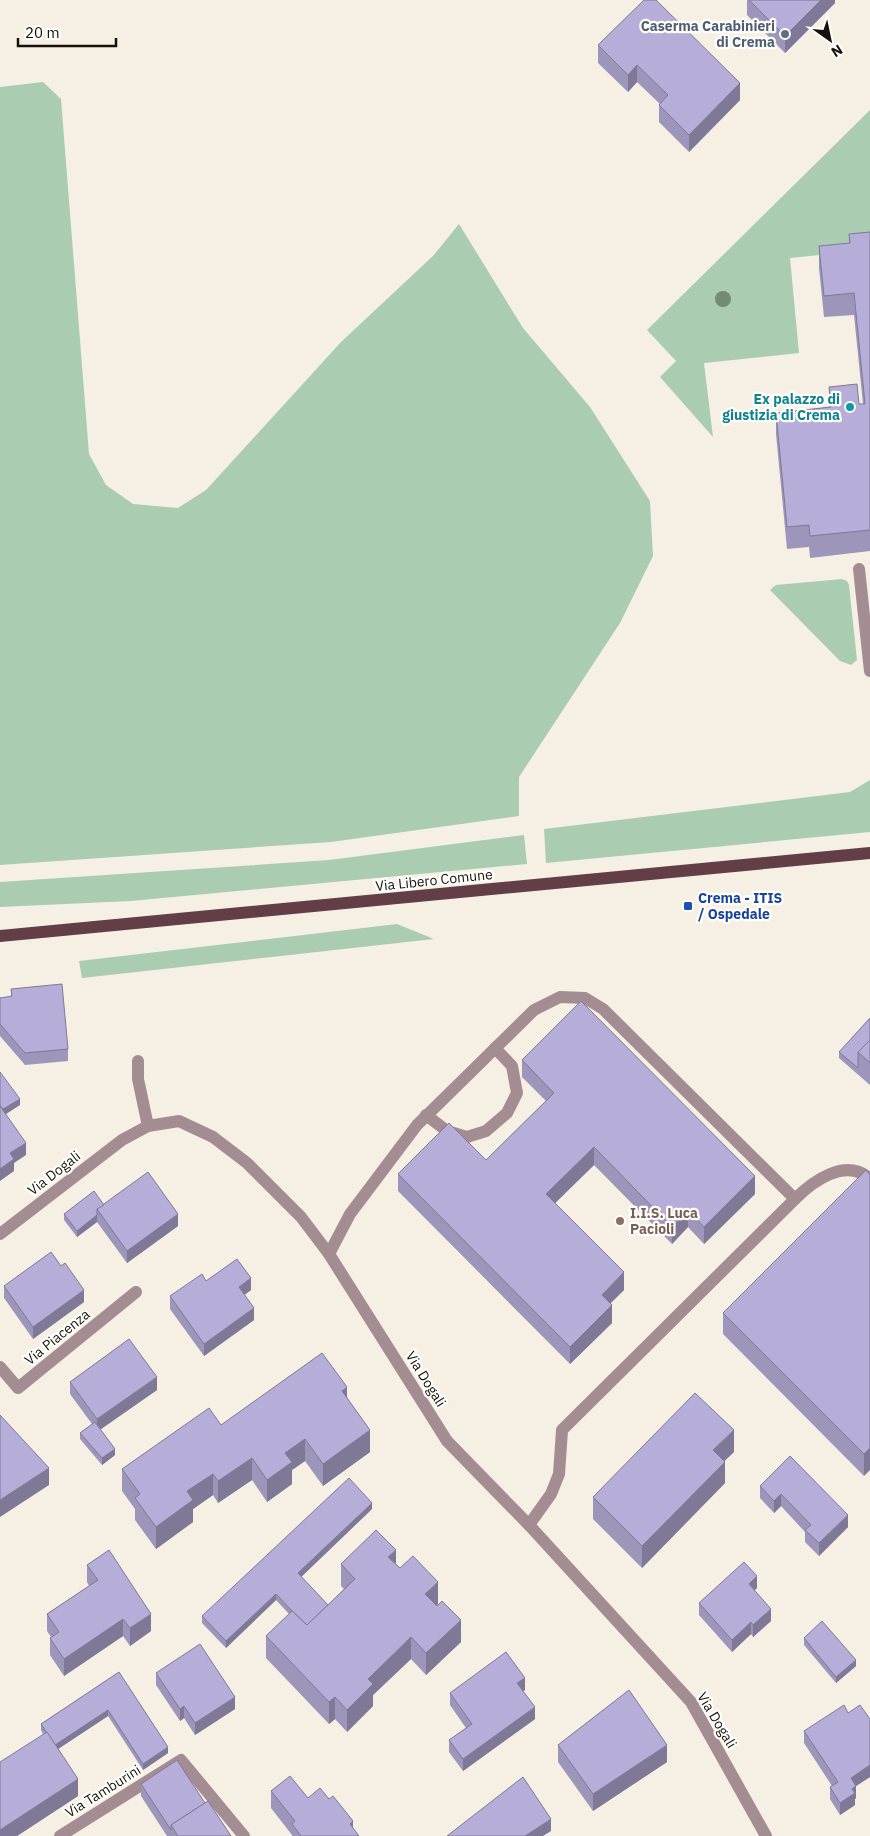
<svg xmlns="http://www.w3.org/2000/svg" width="870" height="1836" font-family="'IBM Plex Sans',sans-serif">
<rect width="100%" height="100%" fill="#f6f0e4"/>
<g fill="#aaccb0">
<polygon points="43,82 61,99 89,454 106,485 133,504 178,508 206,490 341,342 433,256 459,224 523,328 590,407 650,501 653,556 620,623 519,777 519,816 331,842 0,865 0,87"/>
<polygon points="870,110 870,250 790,258 799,353 704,363 713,437 660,377 676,361 647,330"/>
<polygon points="842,579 847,581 849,585 857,660 851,665 840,661 770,590 776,585"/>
<polygon points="870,780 870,832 546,863 544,829 850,792"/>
<polygon points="524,835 527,864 131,901 0,907 0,882 329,860"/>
<polygon points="397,924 434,939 82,978 79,961"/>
</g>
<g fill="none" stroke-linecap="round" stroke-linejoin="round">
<g stroke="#a48d92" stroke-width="12">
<polyline points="859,569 870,671"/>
<polyline points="138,1061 138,1079 148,1126"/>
<polyline points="426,1115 447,1131 467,1137 486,1131 507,1113 517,1093 512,1066 495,1048"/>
<polyline points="0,1234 122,1140 148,1126 179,1121 213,1137 247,1163 301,1217 329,1254 447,1441 529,1525 691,1702 766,1836"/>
<path d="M329 1254 350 1214 417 1125 534 1010 560 997 585 998 603 1009 795 1199C813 1181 846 1157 870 1179"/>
<polyline points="0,1367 18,1388 136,1292"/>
<polyline points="529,1525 551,1494 559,1474 562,1430 795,1199"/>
<polyline points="60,1836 181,1760 244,1836"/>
</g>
<polyline stroke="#633e46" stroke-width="12" points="0,936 870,853"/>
</g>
<circle fill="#738a73" cx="723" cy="299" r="8"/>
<g fill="#9d95ba">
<polygon points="747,0 835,0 835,3 785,53 747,15"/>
<polygon points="598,45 740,100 689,152 659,122 659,105 660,104 637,82 628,92 598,63"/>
<polygon points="870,232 870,551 810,558 809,547 787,549 776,434 776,413 829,407 829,387 859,404 863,404 854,315 824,317 819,268 819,246 849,244 849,234"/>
<polygon points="11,989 68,1049 68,1061 25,1065 0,1036 0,998 11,996"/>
<polygon points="870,1018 870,1085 839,1058 839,1052"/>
<polygon points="522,1060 755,1194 704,1244 688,1227 672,1244 594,1165 555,1203 624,1290 610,1303 612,1323 570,1364 398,1191 398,1174 486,1160 546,1101 522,1077"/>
<polygon points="870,1175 864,1476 723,1334 723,1313"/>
<polygon points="104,1205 178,1226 127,1263 97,1222 77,1237 64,1220 64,1214"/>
<polygon points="206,1281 251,1290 244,1295 254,1320 204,1356 170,1309 170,1296"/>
<polygon points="4,1286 84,1302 33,1339 4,1298"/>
<polygon points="70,1382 157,1390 100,1429 115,1455 102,1465 80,1439 80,1433 92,1424 70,1394"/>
<polygon points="347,1397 370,1452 323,1486 305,1461 292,1470 292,1484 267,1502 252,1480 218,1503 213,1495 193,1509 193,1522 156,1549 135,1520 135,1509 122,1491 122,1469 221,1425"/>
<polygon points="734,1452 724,1461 725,1483 642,1568 593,1519 593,1497"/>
<polygon points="790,1456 848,1527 819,1556 805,1542 805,1532 781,1506 774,1513 760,1498 760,1486"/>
<polygon points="372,1509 301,1577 328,1605 344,1589 341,1586 341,1564 396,1564 438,1604 436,1606 461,1642 426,1675 411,1659 373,1695 373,1706 347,1732 335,1719 329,1724 266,1658 266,1636 289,1614 276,1600 226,1648 202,1623 202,1616"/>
<polygon points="87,1565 151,1631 130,1646 123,1636 64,1676 50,1655 50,1638 51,1637 47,1631 47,1614 89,1586 87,1582"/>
<polygon points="757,1588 754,1590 771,1621 753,1637 751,1634 732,1652 699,1615 699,1603"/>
<polygon points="804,1638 856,1666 836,1683 804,1645"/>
<polygon points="119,1672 168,1753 143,1770 108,1716 58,1749 78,1796 17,1836 0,1836 43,1734 41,1730 41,1724"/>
<polygon points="156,1673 235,1709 195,1735 184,1718 180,1721 156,1685"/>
<polygon points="525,1690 523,1691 535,1719 463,1771 449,1752 449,1740 466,1728 450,1705 450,1693"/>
<polygon points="848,1713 870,1719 870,1777 856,1786 856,1798 855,1799 855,1805 840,1815 830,1799 830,1787 832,1786 804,1743 804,1731"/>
<polygon points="558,1745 667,1762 593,1811 558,1762"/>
<polygon points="141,1784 205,1803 231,1836 167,1836 141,1796"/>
<polygon points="271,1791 308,1798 329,1799 359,1836 292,1836 292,1835 271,1808"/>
</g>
<g fill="#7f7997">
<polygon points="821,0 835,0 835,3 785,53 785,36"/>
<polygon points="637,65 637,82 628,92 628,75"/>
<polygon points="740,83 740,100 689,152 689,135"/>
<polygon points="20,1099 20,1105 3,1116 3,1109"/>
<polygon points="26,1143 26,1155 14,1163 14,1171 0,1181 0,1169 10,1153"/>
<polygon points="594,1147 594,1165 546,1212 546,1194"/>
<polygon points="755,1176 755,1194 704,1244 704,1227"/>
<polygon points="688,1210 688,1227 672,1244 672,1227"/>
<polygon points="178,1214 178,1226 127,1263 127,1251"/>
<polygon points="97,1215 97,1222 77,1237 77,1231"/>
<polygon points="624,1272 624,1290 602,1312 602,1295"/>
<polygon points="251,1278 251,1290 239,1299 239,1287"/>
<polygon points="84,1290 84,1302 33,1339 33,1327"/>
<polygon points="612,1305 612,1323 570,1364 570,1347"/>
<polygon points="254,1308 254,1320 204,1356 204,1344"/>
<polygon points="157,1377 157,1390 97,1432 97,1419"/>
<polygon points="347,1387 347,1409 342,1391"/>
<polygon points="370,1430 370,1452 323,1486 323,1464"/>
<polygon points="734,1430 734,1452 713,1472 713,1450"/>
<polygon points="305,1439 305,1461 292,1470 292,1484 267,1502 267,1480 285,1453"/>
<polygon points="870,1448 870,1470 864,1476 864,1454"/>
<polygon points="115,1449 115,1455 102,1465 102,1458"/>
<polygon points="252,1458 252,1480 218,1503 218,1481"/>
<polygon points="725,1462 725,1483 642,1568 642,1546"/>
<polygon points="49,1468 49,1485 0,1517 0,1500"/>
<polygon points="213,1474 213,1495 193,1509 193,1522 156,1549 156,1527 187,1491"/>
<polygon points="781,1494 781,1506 774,1513 774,1501"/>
<polygon points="372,1503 372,1509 298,1580 298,1573"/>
<polygon points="848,1515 848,1527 819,1556 819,1543"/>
<polygon points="396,1550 396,1572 388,1557"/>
<polygon points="757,1576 757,1588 749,1596 749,1584"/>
<polygon points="438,1582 438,1604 425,1616 425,1594"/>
<polygon points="276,1594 276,1600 226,1648 226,1641"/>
<polygon points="771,1609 771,1621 753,1637 753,1625"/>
<polygon points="151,1614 151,1631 130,1646 130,1628"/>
<polygon points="123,1619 123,1636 64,1676 64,1659"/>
<polygon points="461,1620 461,1642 426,1675 426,1653"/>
<polygon points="751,1622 751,1634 732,1652 732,1640"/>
<polygon points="411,1637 411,1659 373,1695 373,1706 347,1732 347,1710 368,1679"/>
<polygon points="856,1660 856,1666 836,1683 836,1677"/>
<polygon points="525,1678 525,1690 517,1695 517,1683"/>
<polygon points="235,1697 235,1709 195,1735 195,1723"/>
<polygon points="335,1697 335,1719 329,1724 329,1702"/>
<polygon points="184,1706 184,1718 180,1721 180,1709"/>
<polygon points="535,1707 535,1719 463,1771 463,1759"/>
<polygon points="108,1710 108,1716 55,1751 55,1745"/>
<polygon points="667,1745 667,1762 593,1811 593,1794"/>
<polygon points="168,1747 168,1753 143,1770 143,1764"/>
<polygon points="870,1765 870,1777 856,1786 856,1798 855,1799 855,1805 840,1815 840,1803 851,1778"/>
<polygon points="78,1779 78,1796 17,1836 0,1836 0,1830"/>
<polygon points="551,1819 551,1831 543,1836 525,1836"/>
<polygon points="353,1821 353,1836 350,1824"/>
</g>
<g fill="#b6add8" stroke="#7f7997">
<polygon points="644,0 656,0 740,83 689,135 659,105 668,95 637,65 628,75 598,45"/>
<polygon points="749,0 821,0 785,36"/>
<polygon points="870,232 870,530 810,536 809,525 787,527 776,413 831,407 829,387 857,384 859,404 865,404 854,293 824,296 819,246 850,243 849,234"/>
<polygon points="62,984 68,1049 25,1053 0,1024 0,998 12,996 11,989"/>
<polygon points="581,1001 755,1176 704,1227 688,1210 672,1227 594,1147 546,1194 624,1272 602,1295 612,1305 570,1347 398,1174 449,1123 486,1160 554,1093 522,1060"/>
<polygon points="870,1018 870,1040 858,1052 858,1068 839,1052"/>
<polygon points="870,1040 870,1063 858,1052"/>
<polygon points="0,1072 20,1099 3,1109 0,1105"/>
<polygon points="0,1106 26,1143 10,1153 14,1159 0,1169"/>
<polygon points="866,1170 870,1175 870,1448 864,1454 723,1313"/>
<polygon points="148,1172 178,1214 127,1251 97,1209"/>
<polygon points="94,1191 104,1205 97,1209 97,1215 77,1231 64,1214"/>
<polygon points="51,1252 61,1266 65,1263 84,1290 33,1327 4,1286"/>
<polygon points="237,1259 251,1278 239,1287 254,1308 204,1344 170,1296 202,1274 206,1281"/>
<polygon points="129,1339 157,1377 97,1419 70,1382"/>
<polygon points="322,1353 347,1387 342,1391 370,1430 323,1464 305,1439 285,1453 292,1462 267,1480 252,1458 218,1481 213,1474 187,1491 193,1500 156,1527 135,1498 140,1494 122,1469 209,1408 221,1425"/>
<polygon points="695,1393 734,1430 713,1450 725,1462 642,1546 593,1497"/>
<polygon points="0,1415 49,1468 0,1500"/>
<polygon points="95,1422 115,1449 102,1458 80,1433"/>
<polygon points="790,1456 848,1515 819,1543 805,1530 811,1525 781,1494 774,1501 760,1486"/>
<polygon points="349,1478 372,1503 298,1573 328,1605 307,1625 292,1611 276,1594 226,1641 202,1616"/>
<polygon points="376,1530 396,1550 388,1557 400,1568 413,1556 438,1582 425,1594 437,1606 442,1601 461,1620 426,1653 411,1637 368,1679 373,1684 347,1710 335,1697 329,1702 266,1636 292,1611 307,1625 355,1579 341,1564"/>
<polygon points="109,1550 151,1614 130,1628 123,1619 64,1659 50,1638 59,1632 47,1614 98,1580 87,1565"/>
<polygon points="744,1562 757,1576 749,1584 771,1609 753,1625 751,1622 732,1640 699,1603"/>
<polygon points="822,1621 856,1660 836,1677 804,1638"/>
<polygon points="200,1644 235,1697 195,1723 184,1706 180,1709 156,1673"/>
<polygon points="506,1652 525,1678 517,1683 535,1707 463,1759 449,1740 472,1724 450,1693"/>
<polygon points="119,1672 168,1747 143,1764 108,1710 55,1745 41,1724"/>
<polygon points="629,1690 667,1745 593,1794 558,1745"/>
<polygon points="844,1705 848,1713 860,1705 870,1719 870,1765 851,1778 856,1786 852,1789 855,1793 840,1803 830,1787 838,1782 804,1731"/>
<polygon points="47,1732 78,1779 0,1830 0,1762"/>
<polygon points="177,1760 205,1803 171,1825 171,1830 141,1784"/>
<polygon points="290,1776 308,1798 320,1788 329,1799 333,1796 353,1821 350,1824 359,1836 301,1836 292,1824 295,1821 271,1791"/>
<polygon points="523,1777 551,1819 525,1836 447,1836"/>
<polygon points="208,1801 231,1836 178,1836 171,1825"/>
</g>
<circle fill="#5c6f8a" stroke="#fffefb" stroke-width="2" cx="785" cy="34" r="5"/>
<circle fill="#0f9aa8" stroke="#fffefb" stroke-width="2" cx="850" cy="407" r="5"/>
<rect fill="#1a4fb4" stroke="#fffefb" stroke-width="2" x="683" y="901" width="10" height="10" rx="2.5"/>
<circle fill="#8d6e63" stroke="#fffefb" stroke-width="2" cx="620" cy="1221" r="5"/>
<g text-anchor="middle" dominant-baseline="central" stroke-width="4.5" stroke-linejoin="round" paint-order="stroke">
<g font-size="14" font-weight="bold" fill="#4e5e75" stroke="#fffefb" text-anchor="end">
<text x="775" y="26">Caserma Carabinieri<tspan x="775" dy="16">di Crema</tspan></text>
</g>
<g font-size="14" font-weight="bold" fill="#0d838f" stroke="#fffefb" text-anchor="end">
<text x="840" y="399">Ex palazzo di<tspan x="840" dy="16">giustizia di Crema</tspan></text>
</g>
<g font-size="14" fill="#14120e" stroke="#fffefb">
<text transform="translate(434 880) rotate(-6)">Via Libero Comune</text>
<text transform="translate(54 1173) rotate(-38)">Via Dogali</text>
<text transform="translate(57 1337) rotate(-39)">Via Piacenza</text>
<text transform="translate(426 1379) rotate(58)">Via Dogali</text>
<text transform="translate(717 1720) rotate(59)">Via Dogali</text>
<text transform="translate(103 1791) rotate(-32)">Via Tamburini</text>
</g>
<g font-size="14" font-weight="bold" fill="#164399" stroke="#fffefb" text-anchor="start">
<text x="698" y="898">Crema - ITIS<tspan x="698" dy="16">/ Ospedale</tspan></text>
</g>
<g font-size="14" font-weight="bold" fill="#785e54" stroke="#fffefb" text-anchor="start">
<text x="630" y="1213">I.I.S. Luca<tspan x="630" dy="16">Pacioli</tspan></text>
</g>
</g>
<g transform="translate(830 40) rotate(147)" stroke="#fffefb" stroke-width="4" paint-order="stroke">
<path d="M0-4L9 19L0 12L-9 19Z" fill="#14120e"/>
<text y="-8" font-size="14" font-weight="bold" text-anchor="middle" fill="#14120e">N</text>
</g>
<path d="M18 38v8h98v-8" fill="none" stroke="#14120e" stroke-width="2.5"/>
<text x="25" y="38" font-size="15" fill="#14120e" stroke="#fffefb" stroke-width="4" paint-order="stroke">20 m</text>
</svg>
